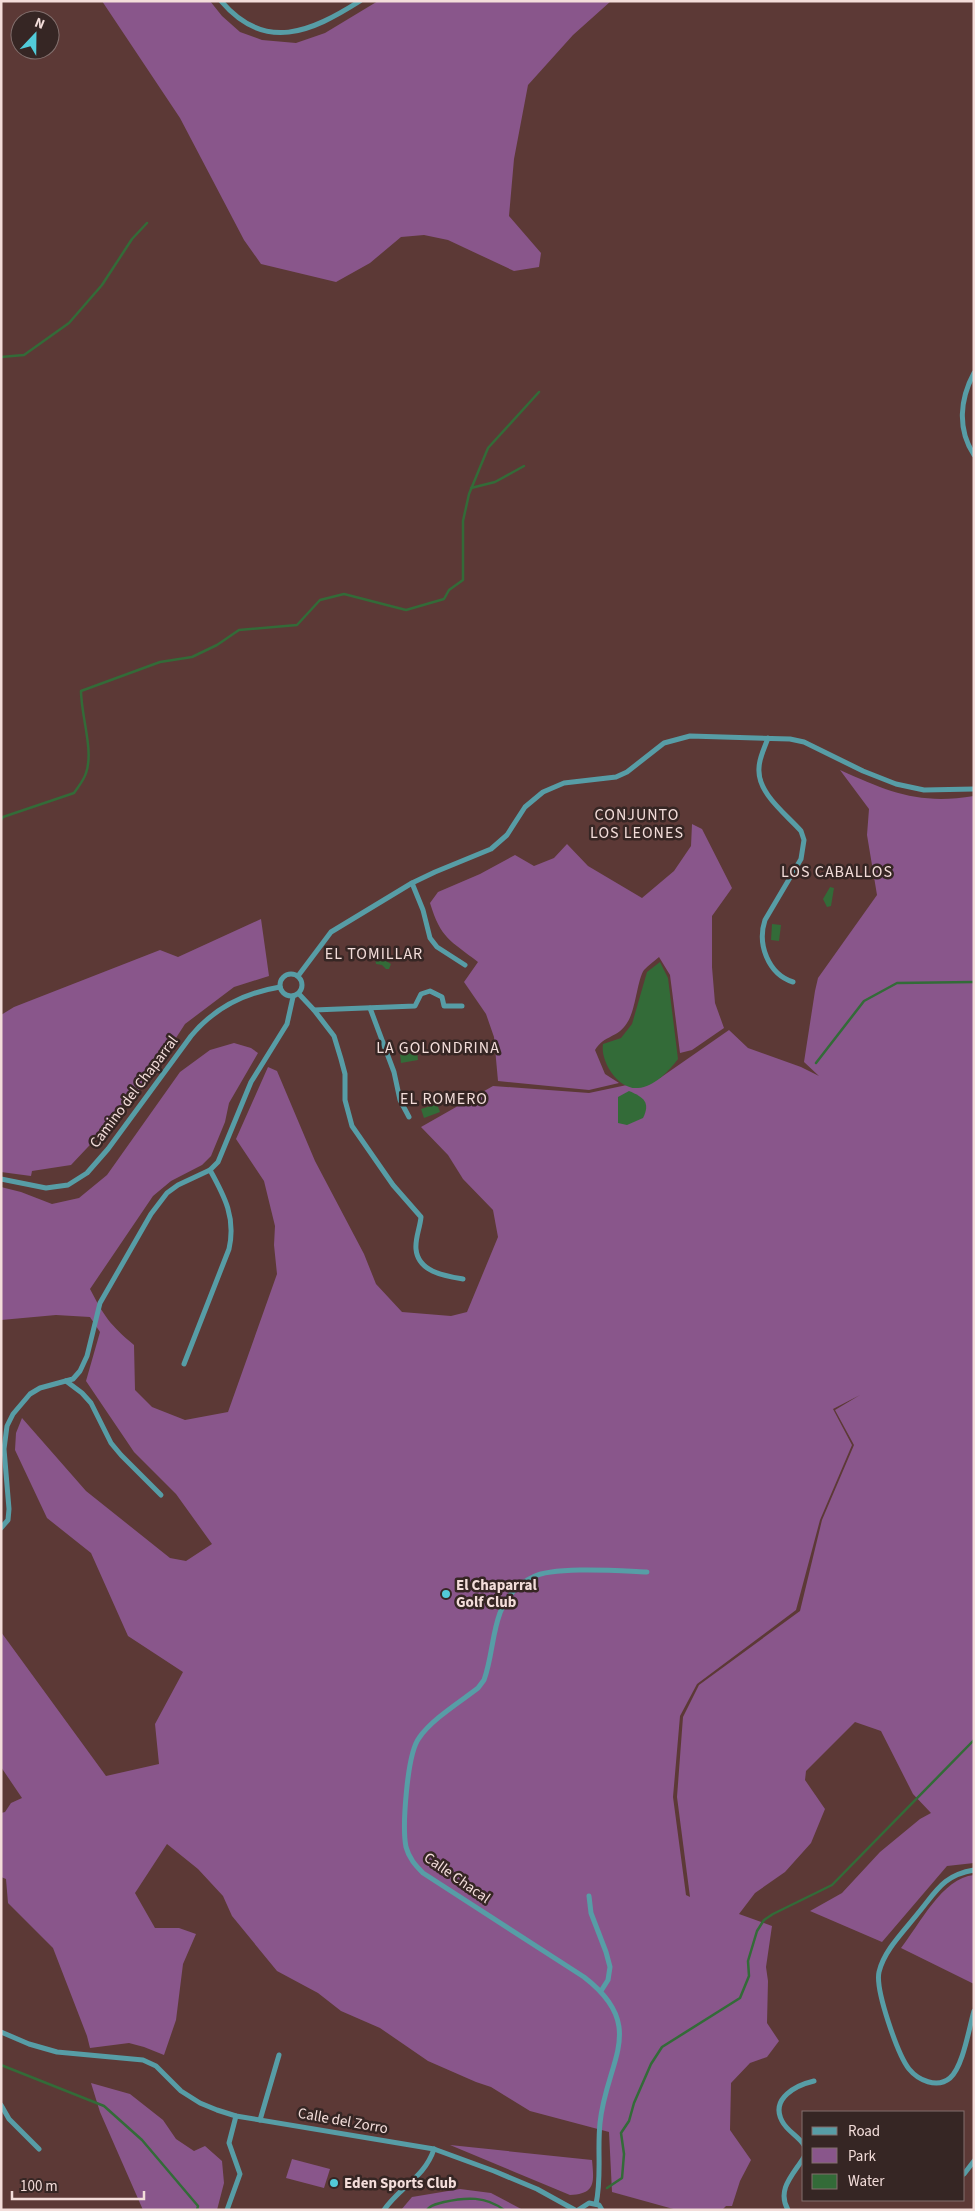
<svg xmlns="http://www.w3.org/2000/svg" width="975" height="2211" font-family="'Source Sans 3',sans-serif">
<rect width="100%" height="100%" fill="#5c3936"/>
<g fill="#89568b" fill-rule="evenodd">
<polygon points="102,1 210,1 222,16 240,32 262,40 296,43 325,33 378,1 611,1 573,35 528,85 514,159 509,216 541,253 539,267 514,271 448,240 424,235 401,237 370,263 336,282 261,264 244,240 180,118"/>
<path d="M840 770C889 792 919 805 974 796V1863L947 1866 882 1942 810 1911 842 1893 880 1852 920 1819 931 1813 913 1794 881 1731 855 1722 806 1771 805 1780 825 1809 811 1843 785 1872 755 1893 739 1914 772 1926 766 1967 768 1981 767 2023 779 2041 767 2057 750 2063 731 2083 730 2130 751 2160 740 2181 732 2206H726L722 2210H677L612 2192 609 2132 530 2111 491 2087 476 2082 428 2061 380 2028 341 2011 318 1993 277 1971 232 1916 223 1896 198 1869 167 1844 135 1893 155 1928H179L196 1934 183 1964 176 2020 164 2055 144 2047 129 2043 90 2048 87 2036 53 1948 8 1903 6 1879 1 1877V1813L5 1812 11 1803 22 1798 1 1767V1632L106 1776 159 1764 155 1724 183 1672 128 1636 91 1553 47 1518 15 1450 16 1433 22 1418 86 1491 170 1558 186 1561 212 1544 176 1494 134 1452 86 1381 100 1332 90 1317 56 1315 1 1320V1187L21 1192 52 1204 79 1198 107 1175 180 1072 210 1050 234 1043 251 1048 258 1053 229 1103 225 1122 211 1156 202 1165 171 1181 153 1196 90 1289C104 1316 110 1325 134 1345L135 1390 152 1407 185 1420 228 1412 277 1274 274 1245 275 1226 264 1181 236 1139 268 1067 277 1071 315 1161 364 1254 376 1284 402 1312 451 1316 467 1312 498 1237 493 1210 463 1179 448 1155 421 1127 493 1086 589 1093 660 1078 729 1030 748 1048 801 1067 819 1076 804 1062 815 991 818 978 877 895 867 835 869 809ZM860 1395 835 1410 854 1445 822 1520 800 1611 699 1685 683 1717 677 1797 690 1897 686 1895 673 1797 680 1716 697 1684 796 1610 820 1520 852 1445 833 1409Z"/>
<path d="M692 824 702 829 732 888 712 916V967L715 1003 724 1028 692 1050 680 1053 670 975 659 957C654 961 648 966 644 970 637 980 636 1010 627 1023 618 1038 604 1035 595 1050L605 1074 619 1083 589 1090 498 1081 494 1037 486 1014 464 982 478 962C450 940 441 939 430 903L438 892 480 874 515 855 534 866 554 858 567 844 588 866 642 898 674 871 691 846Z"/>
<polygon points="261,919 269,976 234,987 185,1024 152,1075 103,1131 71,1165 32,1171 31,1176 1,1172 1,1015 14,1007 160,950 178,957"/>
<path d="M974 1875V1984L901 1948C920 1924 942 1878 974 1875Z"/>
<polygon points="91,2083 130,2094 163,2120 176,2139 194,2151 205,2146 222,2161 224,2183 217,2210 143,2210 100,2112"/>
<path d="M450 2145 592 2160C594 2182 596 2194 570 2195Z"/>
<polygon points="292,2159 330,2169 324,2188 286,2178"/>
<polygon points="460,2189 491,2193 523,2210 401,2210 412,2197"/>
</g>
<g fill="#336b38">
<polygon points="830,887 834,888 831,906 827,907 823,899"/>
<polygon points="772,924 781,925 779,941 771,940"/>
<polygon points="381,954 384,956 386,961 391,964 389,969 386,969 382,965 376,964 375,958"/>
<path d="M660 962 668 978 678 1059C669 1071 654 1087 638 1088 618 1090 600 1061 603 1044L621 1038 632 1024 647 972Z"/>
<polygon points="417,1051 418,1060 401,1063 400,1054"/>
<path d="M629 1091C643 1097 651 1102 643 1118L627 1125 618 1123V1097Z"/>
<polygon points="437,1104 440,1112 424,1118 421,1109"/>
</g>
<g fill="none" stroke-linecap="round" stroke-linejoin="round">
<g stroke="#336b38" stroke-width="2.5">
<polyline points="1,357 24,355 69,323 102,285 132,239 147,223"/>
<polyline points="471,488 495,482 524,466"/>
<path d="M1 820 3 817 74 793C78 787 84 780 86 773 94 750 81 716 81 691L160 662 192 657 217 645 239 630 297 625 320 600 344 594 406 610 444 599 449 590 463 580V521L469 494 488 448 539 392"/>
<polyline points="816,1063 864,1001 897,983 974,982"/>
<polyline points="1,2065 104,2106 142,2140 198,2206 197,2210"/>
<polyline points="607,2188 622,2178 624,2154 621,2133 629,2121 634,2103 651,2064 662,2047 740,1998 749,1976 748,1961 757,1931 764,1920 773,1914 832,1885 974,1740"/>
<path d="M427 2210C431 2204 438 2204 444 2202 466 2197 486 2196 504 2210"/>
</g>
<g stroke="#579da6" stroke-width="5">
<path d="M221 1C265 53 311 32 360 1"/>
<path d="M974 373C960 399 957 429 974 455"/>
<path d="M768 738C765 747 759 758 759 768 757 793 786 814 801 831L804 840 801 859 765 920C757 944 768 974 793 982"/>
<polyline points="412,883 423,910 430,938 437,947 465,965"/>
<circle cx="291" cy="985" r="11"/>
<polyline points="298,976 331,932 412,883 435,872 491,849 507,835 525,807 543,792 564,783 616,777 627,772 664,743 690,736 790,739 804,742 863,771 896,784 924,790 974,789"/>
<polyline points="299,994 314,1010 415,1006 421,994 430,991 442,997 444,1006 462,1006"/>
<polyline points="370,1008 394,1072 400,1100 409,1117"/>
<path d="M314 1010 334 1036 341 1059 345 1074V1100L352 1126 393 1185 421 1217C420 1228 415 1238 416 1249 418 1272 445 1276 463 1279"/>
<path d="M1 1179 46 1188 68 1185 87 1173 108 1149 191 1036C214 1008 244 993 280 987"/>
<path d="M184 1364 229 1249C236 1218 225 1197 210 1170"/>
<polyline points="66,1381 82,1393 91,1403 111,1443 121,1455 161,1495"/>
<polyline points="1,1528 8,1520 9,1509 4,1449 7,1426 13,1414 30,1394 40,1388 73,1379 80,1371 87,1356 100,1303 151,1214 167,1193 178,1185 210,1170 218,1162 251,1082 287,1024 293,997"/>
<path d="M974 1870C944 1875 937 1890 919 1912 905 1930 884 1950 879 1972 875 1990 898 2055 909 2069 918 2080 937 2089 950 2078 963 2067 969 2028 974 2011"/>
<polyline points="589,1896 591,1913 606,1952 610,1967 608,1980 601,1991"/>
<polyline points="1,2032 29,2044 57,2052 143,2060 156,2066 181,2091 200,2103 217,2110 236,2116 434,2149 494,2171 537,2189 575,2210"/>
<polyline points="1,2105 9,2119 39,2149"/>
<polyline points="260,2120 279,2055"/>
<path d="M804 2145C798 2136 787 2131 782 2121 770 2098 797 2085 814 2081"/>
<polyline points="964,2174 974,2161"/>
<path d="M596 2204C602 2177 597 2151 600 2123 606 2061 649 2027 584 1977L423 1873C415 1865 409 1858 406 1847 402 1827 407 1754 419 1738 432 1719 460 1702 478 1688L484 1680C492 1658 492 1634 500 1613 505 1598 519 1583 533 1577 553 1566 622 1571 647 1572"/>
<polyline points="227,2210 240,2174 229,2143 236,2116"/>
<path d="M384 2210C400 2187 425 2177 434 2149"/>
<polyline points="578,2210 589,2203 599,2205 602,2210"/>
<path d="M788 2210C776 2189 794 2174 804 2157"/>
</g>
</g>
<g fill="#52cbd9" stroke="#362624" stroke-width="2">
<circle cx="446" cy="1594" r="5"/>
<circle cx="334" cy="2183" r="5"/>
</g>
<g text-anchor="middle" dominant-baseline="central" stroke-width="5" stroke-linejoin="round" paint-order="stroke">
<g font-size="15" fill="#f3ddda" stroke="#362624">
<text transform="translate(134 1092) rotate(-53)">Camino del Chaparral</text>
<text transform="translate(457 1878) rotate(35)">Calle Chacal</text>
<text transform="translate(343 2121) rotate(10)">Calle del Zorro</text>
</g>
<g font-size="15" font-weight="bold" fill="#f3ddda" stroke="#362624" text-anchor="start">
<text x="456" y="1585">El Chaparral<tspan x="456" dy="17">Golf Club</tspan></text>
<text x="344" y="2183">Eden Sports Club</text>
</g>
<g font-size="16" letter-spacing="1" fill="#f3ddda" stroke="#362624">
<text x="637" y="815">CONJUNTO<tspan x="637" dy="18">LOS LEONES</tspan></text>
<text x="837" y="872">LOS CABALLOS</text>
<text x="374" y="954">EL TOMILLAR</text>
<text x="438" y="1048">LA GOLONDRINA</text>
<text x="444" y="1099">EL ROMERO</text>
</g>
</g>
<rect width="975" height="2211" fill="none" stroke="#f3ddda" stroke-width="5"/>
<rect x="802" y="2111" width="162" height="90" fill="#362624" stroke="#826f6d"/>
<rect x="812" y="2127" width="25" height="8" fill="#579da6" stroke="#826f6d"/>
<text x="848" y="2136" font-size="15" fill="#f3ddda">Road</text>
<rect x="812" y="2148" width="25" height="15" fill="#89568b" stroke="#826f6d"/>
<text x="848" y="2161" font-size="15" fill="#f3ddda">Park</text>
<rect x="812" y="2174" width="25" height="15" fill="#336b38" stroke="#826f6d"/>
<text x="848" y="2186" font-size="15" fill="#f3ddda">Water</text>
<g transform="translate(35 35) rotate(22)"><circle r="24" fill="#362624" stroke="#826f6d"/>
<path d="M0-4L9 19L0 12L-9 19Z" fill="#52cbd9"/>
<text y="-8" font-size="14" font-weight="bold" text-anchor="middle" fill="#f3ddda">N</text>
</g>
<path d="M12 2191v8h132v-8" fill="none" stroke="#f3ddda" stroke-width="2.5"/>
<text x="20" y="2191" font-size="15" fill="#f3ddda" stroke="#362624" stroke-width="4" paint-order="stroke">100 m</text>
</svg>
